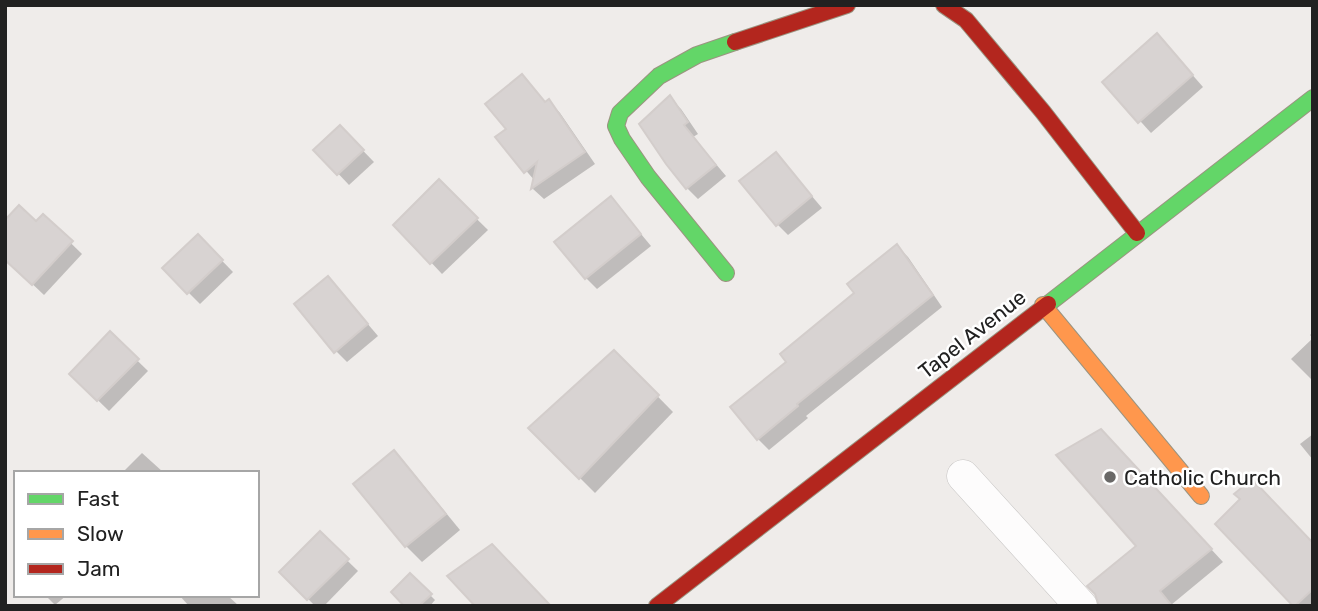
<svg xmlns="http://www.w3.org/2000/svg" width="1318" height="611" font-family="Rubik,sans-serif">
<rect width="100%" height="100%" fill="#efecea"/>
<g fill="#0003">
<polygon points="1168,47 1203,87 1151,133 1105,82"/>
<polygon points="670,98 681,109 698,134 693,137 726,176 698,199 687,188"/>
<polygon points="549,101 560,113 595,164 544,199 533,189 535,181 497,137"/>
<polygon points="340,127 374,162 349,185 316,150"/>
<polygon points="776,154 822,208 788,235 777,224"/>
<polygon points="439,182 488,230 442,274 396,225"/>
<polygon points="611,198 651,246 597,289 586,278"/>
<polygon points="43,216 82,254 44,295 5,258"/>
<polygon points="198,236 233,272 200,304 164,268"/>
<polygon points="897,246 908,257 942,307 806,416 808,418 769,450 758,439 788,362 857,293"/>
<polygon points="339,290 378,336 347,362 336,351"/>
<polygon points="1313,332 1313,381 1291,359 1313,338 1310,335"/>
<polygon points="110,334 148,371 109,411 71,374"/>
<polygon points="614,352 673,412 595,493 530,428"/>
<polygon points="1313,434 1313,460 1300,444"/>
<polygon points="1114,444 1223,562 1171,605 1172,606 1100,606 1139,546"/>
<polygon points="142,453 163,472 163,473 122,473"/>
<polygon points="394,453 410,469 460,530 422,562 406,546"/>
<polygon points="1217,524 1313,545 1313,606 1295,606"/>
<polygon points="320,534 358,571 324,606 315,606 282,572"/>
<polygon points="410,575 435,600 430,606 407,606"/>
<polygon points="45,595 67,595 55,605"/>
<polygon points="179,595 227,595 239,606 189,606"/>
</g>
<g fill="#d8d3d2" stroke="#d3cdcb" stroke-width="2">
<polygon points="1157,33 1193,75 1138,123 1102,82"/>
<polygon points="522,74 545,102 549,99 585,152 531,189 537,162 524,173 495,137 506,129 485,104"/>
<polygon points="670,95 688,122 684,125 716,165 686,189 666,164 639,124"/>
<polygon points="340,125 364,150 337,175 313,150"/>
<polygon points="776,152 812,196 776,226 739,181"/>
<polygon points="439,179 478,218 430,264 393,225"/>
<polygon points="611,196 641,234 585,279 554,242"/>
<polygon points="19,205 36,221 43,214 73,241 32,285 5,260 5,220"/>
<polygon points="198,234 223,260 187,294 162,268"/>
<polygon points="897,244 933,295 797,404 798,406 757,440 730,407 786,362 780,354 854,293 847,284"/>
<polygon points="328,276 368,324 334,353 294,304"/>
<polygon points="110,331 139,359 97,401 69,374"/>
<polygon points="614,350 659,395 579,479 528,428"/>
<polygon points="1101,429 1212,549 1160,591 1172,606 1099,606 1095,594 1087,586 1136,546 1056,455"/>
<polygon points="394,450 446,514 405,547 353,484"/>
<polygon points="1252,479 1313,543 1313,589 1295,606 1293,606 1215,524 1240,499 1234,494"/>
<polygon points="320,531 349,559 307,600 279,572"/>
<polygon points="492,544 551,606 475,606 447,576"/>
<polygon points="410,573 432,594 419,606 404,606 391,592"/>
</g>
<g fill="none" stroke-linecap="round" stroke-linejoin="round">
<g stroke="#c5c3c2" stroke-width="33">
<polyline id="street" points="963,476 1081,606"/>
</g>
<g stroke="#9b9480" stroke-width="18">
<g id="fast">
<polyline points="726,273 648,177 622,139 616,126 620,113 659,76 697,55 735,42"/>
<polyline points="1048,304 1313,98"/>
</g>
</g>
<g stroke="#9b9480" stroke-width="18">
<polyline id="slow" points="1043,305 1201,496"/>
</g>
<g stroke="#9b9480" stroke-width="18">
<g id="jam">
<polyline points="944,5 966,20 1043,112 1137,233"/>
<polyline points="735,42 847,5"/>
<polyline points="657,606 1048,304"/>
</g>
</g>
<use href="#street" stroke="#fdfcfc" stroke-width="32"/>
<use href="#fast" stroke="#63d668" stroke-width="16"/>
<use href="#slow" stroke="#ff974d" stroke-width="16"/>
<use href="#jam" stroke="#b3261e" stroke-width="16"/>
</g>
<circle fill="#696867" stroke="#fff" stroke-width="2.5" cx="1110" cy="477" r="7"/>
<g text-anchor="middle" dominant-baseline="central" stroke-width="5" stroke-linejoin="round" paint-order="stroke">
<g font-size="21" fill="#212121" stroke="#fff">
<text transform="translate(972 334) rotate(-38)">Tapel Avenue</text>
</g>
<g font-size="21" fill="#212121" stroke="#fff" text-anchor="start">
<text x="1124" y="477">Catholic Church</text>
</g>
</g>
<rect width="1318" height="611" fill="none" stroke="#212121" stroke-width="14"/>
<rect x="14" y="471" width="245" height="126" fill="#ffffff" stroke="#a6a6a6" stroke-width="2"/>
<rect x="28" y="494" width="35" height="10" fill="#63d668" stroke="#a6a6a6" stroke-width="2"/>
<text x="77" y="506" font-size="21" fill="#212121">Fast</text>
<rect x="28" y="529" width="35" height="10" fill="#ff974d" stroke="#a6a6a6" stroke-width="2"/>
<text x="77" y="541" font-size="21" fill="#212121">Slow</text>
<rect x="28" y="564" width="35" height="10" fill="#b3261e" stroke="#a6a6a6" stroke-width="2"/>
<text x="77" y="576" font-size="21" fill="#212121">Jam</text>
</svg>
